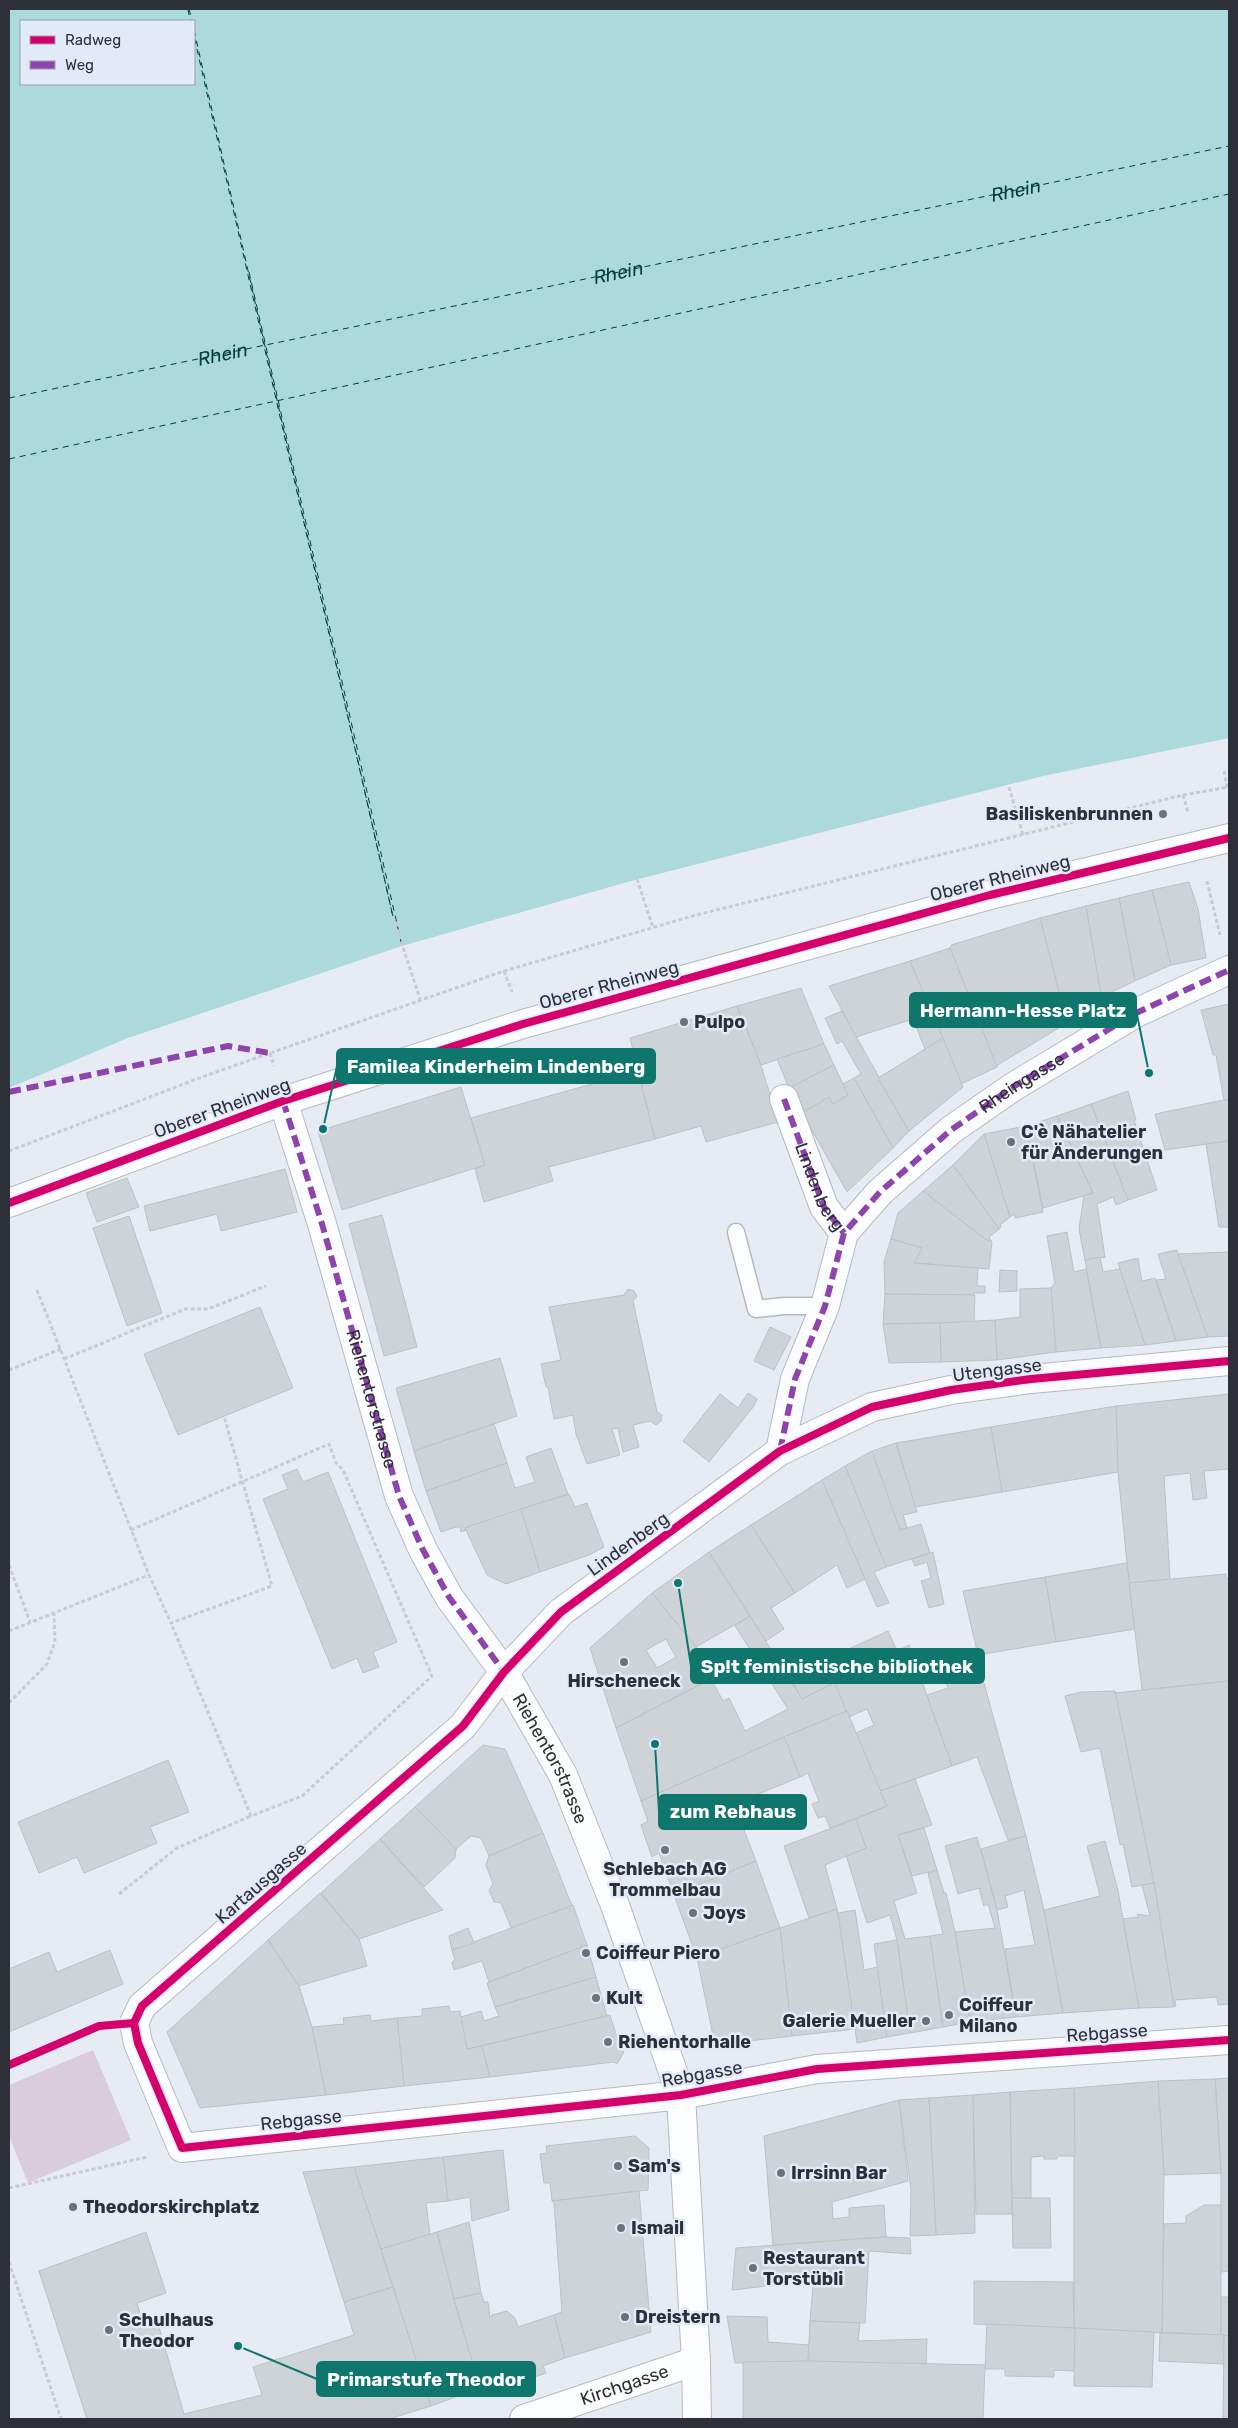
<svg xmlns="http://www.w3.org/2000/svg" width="1238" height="2428" font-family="Rubik,sans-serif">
<rect width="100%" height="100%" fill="#e7ebf3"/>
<polygon fill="#d9ccdd" points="93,2050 131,2140 28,2183 9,2136 9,2085"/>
<path fill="#acd9dc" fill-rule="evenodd" d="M9 9H1229V738L1043 776 631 881 402 946 128 1038 9 1088ZM21 21H194V84H21Z"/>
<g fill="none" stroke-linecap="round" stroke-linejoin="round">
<g stroke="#003e3f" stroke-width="1" stroke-dasharray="6 5" stroke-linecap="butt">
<polyline points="188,9 190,21"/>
<polyline points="189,9 192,21"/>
<polyline points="194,30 393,917 194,36"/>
<polyline points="249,272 402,946"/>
<path id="s1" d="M9 398 1229 146"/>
<polyline points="9,459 1229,194"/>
</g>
</g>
<g fill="#ced3d8" stroke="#bdc1c6" fill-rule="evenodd">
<polygon points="1189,882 1198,909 1206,958 1171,965 1152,890"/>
<polygon points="1152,890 1171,965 1135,981 1119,898"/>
<polygon points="1119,898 1135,981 1101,997 1086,906"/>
<polygon points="1086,906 1102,1001 1067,1023 1040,918"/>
<polygon points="1040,918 1067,1023 996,1066 950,948 951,945"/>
<polygon points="950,948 997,1067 961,1084 910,961"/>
<polygon points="910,961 943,1038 925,1049 913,1019 856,1037 829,986"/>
<polygon points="801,988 824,1044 761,1065 737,1006"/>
<polygon points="1229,1004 1229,1100 1224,1100 1216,1055 1213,1055 1201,1010"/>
<polygon points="737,1006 761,1065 778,1122 706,1142 701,1126 655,1139 630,1038"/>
<polygon points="842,1011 909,1131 893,1148 854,1078 861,1074 842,1041 837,1044 825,1018"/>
<polygon points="943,1038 963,1087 909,1131 878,1078"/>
<polygon points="824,1044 834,1065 789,1088 777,1059"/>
<polygon points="834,1065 848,1095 833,1104 829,1097 802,1113 789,1088"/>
<polygon points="638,1071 655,1139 549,1167 553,1181 484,1202 475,1169 485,1165 471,1118"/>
<polygon points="854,1078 893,1148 847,1192 802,1113 829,1097 833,1104 848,1095 843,1084"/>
<polygon points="461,1087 485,1165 342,1210 318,1131"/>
<polygon points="1128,1091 1136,1120 1134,1120 1157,1190 1128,1200 1091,1104"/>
<polygon points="1224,1100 1229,1100 1229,1141 1165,1150 1155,1114"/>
<polygon points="1091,1104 1128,1200 1116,1205 1113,1197 1097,1204 1105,1257 1085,1260 1079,1229 1084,1195 1093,1193 1057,1116"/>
<polygon points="1057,1116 1093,1193 1043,1208 1026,1126"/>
<polygon points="1026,1126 1043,1212 1015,1218 1014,1214 1010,1217 984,1134"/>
<polygon points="984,1134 1010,1217 1000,1225 1001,1227 999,1229 953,1165"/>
<polygon points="1229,1141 1229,1227 1219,1227 1206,1144"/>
<polygon points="953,1165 999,1229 989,1237 992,1242 985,1239 923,1191"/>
<polygon points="285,1169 297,1212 221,1231 217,1214 150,1231 144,1206"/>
<polygon points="127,1178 139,1207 97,1222 86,1193"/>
<polygon points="923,1191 985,1239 992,1242 989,1269 914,1263 922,1248 891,1239 898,1213"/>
<polygon points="382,1215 417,1347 384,1356 349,1224"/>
<polygon points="129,1216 162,1313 127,1326 93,1228"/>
<polygon points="1067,1232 1074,1272 1086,1269 1101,1348 1056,1352 1051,1288 1055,1283 1047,1236"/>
<polygon points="891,1239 922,1248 914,1263 978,1268 977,1286 985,1286 985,1293 974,1293 974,1295 885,1294 884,1262"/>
<polygon points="1177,1250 1178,1254 1208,1337 1176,1341 1156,1280 1166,1279 1158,1254"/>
<polygon points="1229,1252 1229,1336 1208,1337 1178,1254"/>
<polygon points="1100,1257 1103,1272 1120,1269 1145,1345 1101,1348 1085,1260"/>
<polygon points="1138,1258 1142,1281 1155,1278 1176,1341 1145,1345 1118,1263"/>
<polygon points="1000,1270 1017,1271 1017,1291 999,1292"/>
<polygon points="1051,1288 1056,1352 997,1360 995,1320 1020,1317 1020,1289"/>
<polygon points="628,1289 634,1291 637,1296 633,1301 657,1412 662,1415 661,1421 656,1425 650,1421 633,1425 639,1447 623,1452 618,1428 612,1429 620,1455 587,1464 576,1434 573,1415 554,1419 548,1387 546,1387 541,1364 561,1360 549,1307 624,1295"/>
<polygon points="885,1294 975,1295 974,1322 883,1324"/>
<polygon points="260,1307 293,1388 178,1435 144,1354"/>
<polygon points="995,1320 997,1360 941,1362 940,1323"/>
<polygon points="940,1323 941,1362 889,1363 883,1324"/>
<polygon points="770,1327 791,1337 774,1370 754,1361"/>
<polygon points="500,1358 517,1416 414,1451 396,1388"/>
<polygon points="748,1393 757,1399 754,1406 709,1462 683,1441 720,1394 738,1408"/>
<polygon points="1229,1394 1229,1469 1204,1471 1207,1498 1193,1500 1190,1473 1164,1476 1170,1579 1129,1583 1118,1472 1116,1406"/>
<polygon points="1116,1406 1118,1472 1002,1492 991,1427"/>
<polygon points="494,1424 507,1463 426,1491 414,1451"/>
<polygon points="991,1427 1002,1492 915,1507 896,1443"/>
<polygon points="896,1443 917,1512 903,1515 907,1528 900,1530 872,1451"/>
<polygon points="551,1448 568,1494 465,1528 466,1530 461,1532 460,1527 456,1527 441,1532 426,1491 507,1463 515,1488 535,1482 526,1457"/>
<polygon points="872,1451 900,1530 921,1524 930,1553 886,1567 845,1466"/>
<polygon points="845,1466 886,1567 874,1572 889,1603 877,1607 822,1480"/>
<polygon points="297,1469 303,1482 328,1472 397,1642 373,1652 379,1667 363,1673 357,1658 332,1669 263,1499 288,1489 282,1475"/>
<polygon points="822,1480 865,1579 847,1588 837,1565 795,1593 751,1525"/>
<polygon points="569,1494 575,1507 587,1503 604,1547 589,1555 540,1572 521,1509"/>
<polygon points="521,1509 540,1572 506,1584 487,1575 465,1528"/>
<polygon points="751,1525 795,1593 771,1608 784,1629 766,1641 709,1552"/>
<polygon points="709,1552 750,1616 696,1647 652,1593"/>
<polygon points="933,1552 944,1604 929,1608 921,1581 931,1578 927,1562 915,1566 912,1559"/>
<polygon points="1127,1563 1135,1629 1056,1642 1045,1577"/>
<polygon points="1226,1574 1226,1578 1229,1578 1229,1681 1142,1690 1129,1583"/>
<polygon points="1045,1577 1056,1642 978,1655 963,1591"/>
<path d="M652 1593 696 1647 711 1679 616 1728 590 1648ZM666 1639 676 1657 657 1668 646 1650Z"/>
<polygon points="750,1616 802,1699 835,1682 847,1711 641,1801 616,1728 711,1679 723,1701 729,1698 745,1731 788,1709 735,1626"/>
<polygon points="888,1631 897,1651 909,1645 952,1766 880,1791 856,1733 874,1725 867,1709 849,1717 821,1651 829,1648 833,1656"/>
<polygon points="825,1659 835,1682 802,1699 790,1678"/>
<polygon points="958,1675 961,1683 982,1676 1026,1836 1008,1840 977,1757 952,1766 927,1695 948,1688 945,1680"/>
<polygon points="1229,1681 1229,2004 1218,2005 1217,1997 1175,2000 1176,2006 1174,2007 1154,1883 1115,1693"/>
<polygon points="1115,1691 1154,1883 1132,1887 1123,1844 1120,1845 1100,1748 1081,1752 1065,1696 1081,1692"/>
<polygon points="847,1711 887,1806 830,1828 825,1816 818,1818 812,1804 819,1801 808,1773 800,1777 784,1737"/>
<polygon points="784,1737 800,1777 734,1804 756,1861 674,1895 659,1853 652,1857 646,1840 641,1825 648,1821 641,1801"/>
<polygon points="483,1745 505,1749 543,1833 489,1856 481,1838 471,1836 456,1849 415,1807"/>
<polygon points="168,1760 189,1812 150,1827 157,1843 84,1873 77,1857 39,1873 18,1822"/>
<polygon points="915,1779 932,1825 898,1835 917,1893 894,1901 905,1939 930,1936 943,2027 910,2033 897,1940 890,1915 867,1923 846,1855 866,1848 856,1819 887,1806 880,1791"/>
<polygon points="415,1807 456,1849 455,1858 424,1887 380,1839"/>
<polygon points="856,1819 866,1848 825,1865 837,1909 809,1918 784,1846"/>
<polygon points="924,1828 937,1870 912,1876 898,1835"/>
<polygon points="543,1833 572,1906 512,1930 501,1903 494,1902 489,1890 493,1884 486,1865 489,1856"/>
<polygon points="1026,1836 1044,1910 1063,2013 1016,2017 1005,1949 1035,1945 1024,1890 1005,1896 1008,1907 997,1910 981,1849"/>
<polygon points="977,1837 997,1910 1016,2017 970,2022 955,1932 995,1928 988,1904 984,1906 979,1888 958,1894 945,1846"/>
<polygon points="380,1839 443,1910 359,1939 321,1893"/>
<polygon points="1105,1841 1118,1891 1139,2008 1063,2013 1044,1910 1100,1896 1087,1846"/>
<polygon points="756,1861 780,1928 697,1958 674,1895"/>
<polygon points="937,1870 944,1893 946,1893 955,1932 970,2022 943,2027 930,1936 943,1934 928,1873"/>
<polygon points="1154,1883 1174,2007 1139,2008 1123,1919 1138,1917 1137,1914 1150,1916 1142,1885"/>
<polygon points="320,1893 359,1939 367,1966 299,1986 268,1940"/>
<polygon points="573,1905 587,1945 489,1982 482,1961 454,1970 452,1962 455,1960 452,1950"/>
<polygon points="837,1909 856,2029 792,2036 780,1928"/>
<polygon points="855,1910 864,1970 878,1967 887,2037 857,2043 838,1913"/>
<polygon points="468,1928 474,1943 452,1950 449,1936"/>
<polygon points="780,1928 792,2036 715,2045 697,1958"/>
<polygon points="268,1940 299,1986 312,2027 326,2095 200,2108 167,2032"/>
<polygon points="897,1940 910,2033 887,2037 874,1944"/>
<polygon points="587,1945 596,1977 495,2007 487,1983"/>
<polygon points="110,1950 123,1984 9,2032 9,1969 49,1952 57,1972"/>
<polygon points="596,1977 607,2016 467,2049 461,2017 481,2011 484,2021 499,2016 495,2007"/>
<polygon points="449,2006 450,2012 460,2011 467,2049 482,2046 490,2077 404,2086 397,2018 422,2016 422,2009"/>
<polygon points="370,2015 371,2021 397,2018 404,2086 326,2095 312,2027 344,2024 343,2018"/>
<polygon points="610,2015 621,2050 624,2052 617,2064 614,2062 490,2077 482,2046"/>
<polygon points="1229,2078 1229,2271 1221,2272 1221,2173 1215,2079"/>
<polygon points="1215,2079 1221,2173 1164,2175 1158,2081"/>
<polygon points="1158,2081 1164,2175 1162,2333 1074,2328 1074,2088"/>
<polygon points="1074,2088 1075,2156 1058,2156 1057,2159 1044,2159 1044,2156 1031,2157 1031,2198 1012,2198 1010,2092"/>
<polygon points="1010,2092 1012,2214 976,2214 973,2095"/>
<polygon points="973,2095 975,2233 936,2235 929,2098"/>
<polygon points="929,2098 936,2235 910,2236 911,2189 899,2100"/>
<polygon points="899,2100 908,2181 832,2202 833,2219 849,2217 849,2208 884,2205 886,2237 773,2245 764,2136"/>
<polygon points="635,2136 649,2148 648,2190 552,2201 550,2183 544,2183 540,2154 547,2153 546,2146"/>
<polygon points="503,2150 509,2210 472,2221 470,2197 448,2201 443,2157"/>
<polygon points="443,2157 448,2201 426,2203 430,2235 381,2249 354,2167"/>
<polygon points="354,2167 393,2287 344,2302 303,2172"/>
<polygon points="639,2191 651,2332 565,2358 554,2315 562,2312 554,2203 552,2201"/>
<polygon points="1012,2198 1050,2198 1051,2248 1013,2248"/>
<polygon points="1204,2205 1221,2205 1221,2335 1162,2332 1164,2224 1186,2223 1186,2216"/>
<polygon points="469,2222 481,2293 454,2299 437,2232"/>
<polygon points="146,2232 166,2293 137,2303 143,2324 157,2320 184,2414 262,2395 253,2367 354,2335 344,2302 393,2287 431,2406 389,2419 87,2419 39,2271"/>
<polygon points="437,2232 454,2299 480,2388 431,2406 381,2249"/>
<polygon points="886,2237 910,2238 911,2254 869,2251 865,2323 810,2321 814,2273 776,2277 777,2285 732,2290 736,2248"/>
<polygon points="974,2281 1073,2282 1074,2328 974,2324"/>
<polygon points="481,2293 484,2302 488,2302 490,2318 492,2315 507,2311 515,2318 518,2327 554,2315 565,2358 543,2366 546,2373 520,2382 518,2375 480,2388 454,2299"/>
<polygon points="1221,2297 1229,2297 1229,2336 1221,2335"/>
<polygon points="727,2316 767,2317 768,2342 809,2345 808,2361 735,2363"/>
<polygon points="810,2321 860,2323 858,2341 927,2339 926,2365 808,2361"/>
<polygon points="987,2324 1075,2328 1074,2371 1054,2370 1054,2377 1005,2376 1005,2369 985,2369"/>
<polygon points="1075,2328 1154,2332 1152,2387 1074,2386"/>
<polygon points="1160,2333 1224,2335 1224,2364 1159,2361"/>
<polygon points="1224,2335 1229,2336 1229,2419 1223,2419"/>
<polygon points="808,2361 985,2365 983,2419 743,2419 743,2362"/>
</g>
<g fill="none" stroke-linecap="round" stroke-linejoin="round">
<g stroke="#b6bac0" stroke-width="19">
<polyline id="service" points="736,1232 756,1309 784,1306 825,1306"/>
</g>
<g stroke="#b6bac0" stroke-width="30">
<g id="minor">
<path id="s2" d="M784 1099 824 1207 844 1233"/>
<path id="s3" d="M283 1101 322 1224 399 1496 423 1550 449 1597 504 1672 563 1775 616 1908 681 2095 696 2361 697 2419"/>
<polyline points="9,1203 283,1101 523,1024 990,895 1229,838"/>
<polyline points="1229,1361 1031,1379 951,1390 872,1407 780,1451 561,1612 504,1672 463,1726 142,2006 134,2023 138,2043 182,2148 681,2095 817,2069 1229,2040"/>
<path id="s4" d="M780 1451 795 1379 825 1306 844 1233 880 1192 951 1130 1013 1087 1136 1013 1229 970"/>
<path id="s5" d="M524 2419 696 2361"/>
</g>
</g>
<g stroke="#c9cbce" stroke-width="3" stroke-dasharray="4 2.5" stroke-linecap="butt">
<polyline points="1224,771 1227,788"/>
<polyline points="1009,787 1023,835"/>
<polyline points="1183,795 1188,812"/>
<polyline points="637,879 653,928"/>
<polyline points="1207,881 1220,935"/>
<polyline points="393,917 420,999"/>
<polyline points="504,971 512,992"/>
<polyline points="270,1053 274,1066"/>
<polyline points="9,1151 202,1077 504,971 696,915 1183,795 1229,787"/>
<polyline points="37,1290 149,1575 171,1623 272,1586 224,1416"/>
<polyline points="64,1359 185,1309 208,1309 266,1286"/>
<polyline points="9,1370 61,1349"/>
<polyline points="131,1530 329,1444 336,1463 343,1470 432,1676 302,1796 251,1816 171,1623"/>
<polyline points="9,1565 30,1622"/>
<polyline points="9,1631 149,1575"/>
<polyline points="9,1703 47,1664 55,1642 54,1613"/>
<polyline points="119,1894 177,1848 251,1816"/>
<polyline points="9,2188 147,2157"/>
<polyline points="9,2262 61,2419"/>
</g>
<use href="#service" stroke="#fbfcfd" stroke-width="16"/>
<use href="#minor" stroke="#fbfcfd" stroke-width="28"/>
<g stroke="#8e44ad" stroke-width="6" stroke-dasharray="12 6" stroke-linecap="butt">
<polyline points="9,1092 228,1046 270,1053"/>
<polyline points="784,1099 824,1207 844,1233"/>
<path id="s6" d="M283 1101 322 1224 399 1496 423 1550 449 1597 504 1672"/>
<polyline points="780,1451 795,1379 825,1306 844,1233 880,1192 951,1130 1013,1087 1136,1013 1229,970"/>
</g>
<g stroke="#e2e9f8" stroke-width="11">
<g id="cycleway">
<polyline points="9,1203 283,1101 523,1024 990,895 1229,838"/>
<polyline points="1229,1361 1031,1379 951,1390 872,1407 780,1451 561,1612 504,1672 463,1726 142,2006 134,2023 138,2043 182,2148 681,2095 817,2069 1229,2040"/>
<polyline points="9,2065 99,2026 134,2023"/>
</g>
</g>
<use href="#cycleway" stroke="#d6006c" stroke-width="8"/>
</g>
<g fill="#6e7178" stroke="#e2e9f8" stroke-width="2">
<circle cx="1163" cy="814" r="5"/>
<circle cx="684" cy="1022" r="5"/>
<circle cx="1011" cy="1142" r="5"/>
<circle cx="624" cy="1662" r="5"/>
<circle cx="665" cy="1850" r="5"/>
<circle cx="693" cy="1913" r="5"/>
<circle cx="586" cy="1953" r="5"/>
<circle cx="596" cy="1998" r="5"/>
<circle cx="949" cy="2015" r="5"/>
<circle cx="926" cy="2021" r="5"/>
<circle cx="608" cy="2042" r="5"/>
<circle cx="618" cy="2166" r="5"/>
<circle cx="781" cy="2173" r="5"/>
<circle cx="73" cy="2207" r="5"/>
<circle cx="621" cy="2228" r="5"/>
<circle cx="753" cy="2268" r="5"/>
<circle cx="625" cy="2317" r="5"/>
<circle cx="109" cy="2330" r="5"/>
</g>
<g text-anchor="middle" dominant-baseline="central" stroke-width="5" stroke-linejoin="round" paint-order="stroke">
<g font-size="18" font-weight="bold" fill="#2d3036" stroke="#e2e9f8" text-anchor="start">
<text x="1153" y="814" text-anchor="end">Basiliskenbrunnen</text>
<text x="694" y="1022">Pulpo</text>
<text x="1021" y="1132">C'è Nähatelier<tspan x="1021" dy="21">für Änderungen</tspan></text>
<text x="624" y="1681" text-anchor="middle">Hirscheneck</text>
<text x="665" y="1869" text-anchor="middle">Schlebach AG<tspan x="665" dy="21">Trommelbau</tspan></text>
<text x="703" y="1913">Joys</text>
<text x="596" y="1953">Coiffeur Piero</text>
<text x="606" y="1998">Kult</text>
<text x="959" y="2005">Coiffeur<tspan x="959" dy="21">Milano</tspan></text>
<text x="916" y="2021" text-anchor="end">Galerie Mueller</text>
<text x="618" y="2042">Riehentorhalle</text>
<text x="628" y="2166">Sam's</text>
<text x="791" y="2173">Irrsinn Bar</text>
<text x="83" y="2207">Theodorskirchplatz</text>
<text x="631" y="2228">Ismail</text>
<text x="763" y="2258">Restaurant<tspan x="763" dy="21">Torstübli</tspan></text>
<text x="635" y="2317">Dreistern</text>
<text x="119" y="2320">Schulhaus<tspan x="119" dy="21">Theodor</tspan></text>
</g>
<g font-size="18" fill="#2d3036" stroke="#e2e9f8">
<text transform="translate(1000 878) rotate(-14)">Oberer Rheinweg</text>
<text transform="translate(609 985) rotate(-15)">Oberer Rheinweg</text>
<text stroke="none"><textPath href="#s4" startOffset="462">Rheingasse</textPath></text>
<text transform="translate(222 1108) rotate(-20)">Oberer Rheinweg</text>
<text stroke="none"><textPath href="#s2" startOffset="95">Lindenberg</textPath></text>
<text transform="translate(997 1370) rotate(-7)">Utengasse</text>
<text stroke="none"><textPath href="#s6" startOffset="311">Riehentorstrasse</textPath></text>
<text transform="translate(628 1544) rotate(-36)">Lindenberg</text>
<text stroke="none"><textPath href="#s3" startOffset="716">Riehentorstrasse</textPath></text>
<text transform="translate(261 1883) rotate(-41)">Kartausgasse</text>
<text transform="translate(1107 2033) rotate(-4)">Rebgasse</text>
<text transform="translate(702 2074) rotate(-10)">Rebgasse</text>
<text transform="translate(301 2120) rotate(-6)">Rebgasse</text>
<text stroke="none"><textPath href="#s5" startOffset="106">Kirchgasse</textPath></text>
</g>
<g font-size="19" font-style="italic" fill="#003e3f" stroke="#e2e9f8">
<text stroke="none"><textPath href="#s1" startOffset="1028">Rhein</textPath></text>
<text stroke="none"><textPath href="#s1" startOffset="622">Rhein</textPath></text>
<text stroke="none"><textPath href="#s1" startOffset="218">Rhein</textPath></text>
</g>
</g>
<path fill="none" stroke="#0f766e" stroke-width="2" d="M1149 1073L1136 1010M323 1129L337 1066M678 1583L691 1666M655 1744L659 1812M238 2346L317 2379"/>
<g fill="#0f766e" stroke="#e2e9f8" stroke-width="2">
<circle cx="1149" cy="1073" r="5"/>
<circle cx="323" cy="1129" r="5"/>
<circle cx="678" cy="1583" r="5"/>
<circle cx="655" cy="1744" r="5"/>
<circle cx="238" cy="2346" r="5"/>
</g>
<g fill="#0f766e" stroke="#0f766e" stroke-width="2">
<rect x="910" y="993" width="226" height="34" rx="5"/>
<rect x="337" y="1049" width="318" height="34" rx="5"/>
<rect x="691" y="1649" width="293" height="34" rx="5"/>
<rect x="659" y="1795" width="147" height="34" rx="5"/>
<rect x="317" y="2362" width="218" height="34" rx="5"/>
</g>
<g font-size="19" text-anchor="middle" font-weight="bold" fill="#fff">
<text x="1023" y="1017">Hermann-Hesse Platz</text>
<text x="496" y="1073">Familea Kinderheim Lindenberg</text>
<text x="837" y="1673">Sp!t feministische bibliothek</text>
<text x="733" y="1818">zum Rebhaus</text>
<text x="426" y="2386">Primarstufe Theodor</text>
</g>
<rect width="1238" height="2428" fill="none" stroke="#2d3036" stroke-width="20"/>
<rect x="20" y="20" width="175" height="65" fill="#e2e9f8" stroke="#9a9faa"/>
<rect x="30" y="36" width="25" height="8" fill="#d6006c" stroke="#9a9faa"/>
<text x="65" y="45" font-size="15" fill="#2d3036">Radweg</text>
<rect x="30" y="61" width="25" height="8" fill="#8e44ad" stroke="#9a9faa"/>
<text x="65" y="70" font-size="15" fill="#2d3036">Weg</text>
</svg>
